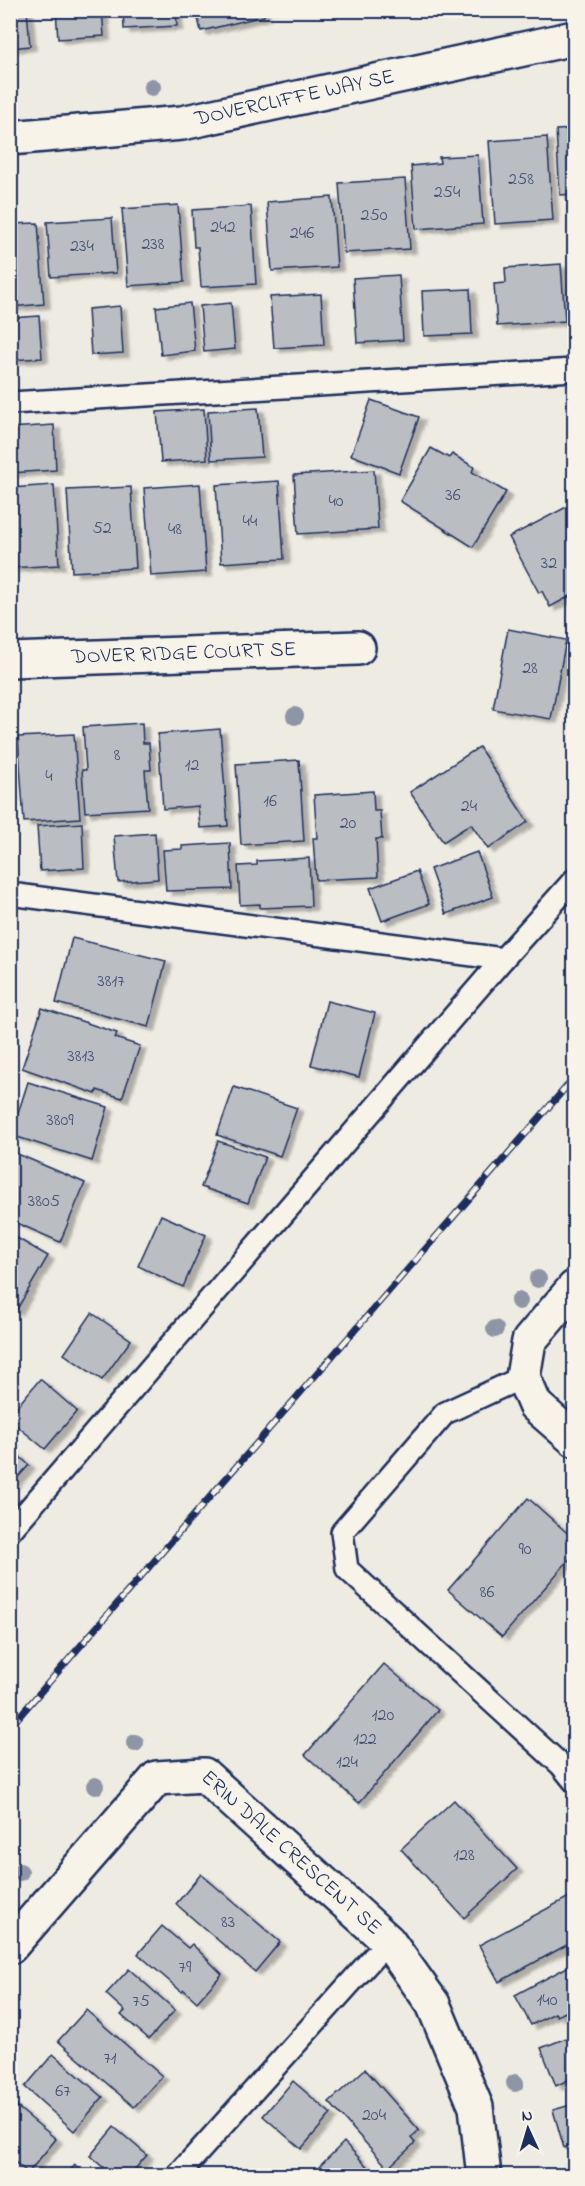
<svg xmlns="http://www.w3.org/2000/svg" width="585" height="2186" font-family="'Indie Flower',sans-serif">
<defs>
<filter id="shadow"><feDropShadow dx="6" dy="4" stdDeviation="1.5" flood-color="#0004"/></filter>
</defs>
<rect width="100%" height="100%" fill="#eeebe2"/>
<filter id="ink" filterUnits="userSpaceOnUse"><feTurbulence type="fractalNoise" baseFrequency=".0167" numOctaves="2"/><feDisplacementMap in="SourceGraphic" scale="12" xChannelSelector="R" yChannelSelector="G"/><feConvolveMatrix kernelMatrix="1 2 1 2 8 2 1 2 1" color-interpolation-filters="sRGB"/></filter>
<g filter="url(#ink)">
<g fill="#babdc2" stroke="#1b2f5e" stroke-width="1.5" filter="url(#shadow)">
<polygon points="10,10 27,10 30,46 10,48"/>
<polygon points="56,10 102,10 104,36 58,39"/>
<polygon points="123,10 176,10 177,26 124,29"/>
<polygon points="196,10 263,10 264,16 201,31"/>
<polygon points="574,129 574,194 560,195 556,130"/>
<polygon points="547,137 553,220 495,224 489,141"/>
<polygon points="478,155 483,224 416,229 411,166 440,163 439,157"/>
<polygon points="405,179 410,249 344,253 339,183"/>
<polygon points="332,197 337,267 272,271 267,202"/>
<polygon points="178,205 184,282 128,286 122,209"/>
<polygon points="251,206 256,284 201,287 198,247 194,247 192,210"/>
<polygon points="112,218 116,273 51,277 47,222"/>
<polygon points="38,223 44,304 10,307 10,224"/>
<polygon points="561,264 565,321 497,326 494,284 506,283 505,268"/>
<polygon points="399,275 403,340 357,343 353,278"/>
<polygon points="470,289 472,334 424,336 422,291"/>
<polygon points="321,294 324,345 274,348 270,297"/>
<polygon points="190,303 195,351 161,355 156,307"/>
<polygon points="231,303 235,349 204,352 200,306"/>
<polygon points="120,306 123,353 91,355 88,309"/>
<polygon points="39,316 42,358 10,360 10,318"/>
<polygon points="371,400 419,417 399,473 351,455"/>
<polygon points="258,408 262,457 211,460 208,411"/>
<polygon points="204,409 207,459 161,462 157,412"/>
<polygon points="54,425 56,470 10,473 10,428"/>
<polygon points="431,448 449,458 452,454 474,467 472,472 506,492 473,547 400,501"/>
<polygon points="374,470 378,529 298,534 294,475"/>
<polygon points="279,481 284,559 221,563 216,485"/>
<polygon points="200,484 206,572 151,576 144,488"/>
<polygon points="54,485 59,565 10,568 10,488"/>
<polygon points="131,487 136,568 72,572 67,490"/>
<polygon points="574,503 574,594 550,607 542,591 539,593 509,537"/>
<polygon points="508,629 566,640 551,719 493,709"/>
<polygon points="142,723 143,743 149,743 151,770 145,770 148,808 85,812 82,770 86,770 83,727"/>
<polygon points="220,729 228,826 200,828 198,806 163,809 158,734"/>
<polygon points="74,734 80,818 24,822 18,737"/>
<polygon points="479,747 528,822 488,849 471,824 443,842 410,792"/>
<polygon points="299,760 304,841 241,845 236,764"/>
<polygon points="373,791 374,811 380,811 382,839 376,839 378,877 316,880 313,838 317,838 314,795"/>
<polygon points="82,823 84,868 40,871 37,826"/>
<polygon points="155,833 158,879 118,882 114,836"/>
<polygon points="230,843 232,889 166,891 163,850 182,849 182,846"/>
<polygon points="477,852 493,897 446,914 430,869"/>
<polygon points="309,858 311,906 260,908 260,904 240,905 238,866 257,865 257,861"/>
<polygon points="417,871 429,904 382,921 370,888"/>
<polygon points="72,938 166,961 149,1027 56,1003"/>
<polygon points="327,1001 375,1013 359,1077 311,1065"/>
<polygon points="42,1008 117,1033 115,1038 140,1046 122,1098 97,1090 96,1094 22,1068"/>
<polygon points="28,1082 108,1107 92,1161 11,1135"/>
<polygon points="234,1087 297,1108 280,1156 217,1135"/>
<polygon points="218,1141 265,1157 248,1203 201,1187"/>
<polygon points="13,1152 85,1183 60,1242 10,1220 10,1159"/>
<polygon points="161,1215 206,1235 183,1287 138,1266"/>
<polygon points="10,1234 48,1256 16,1311 10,1307"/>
<polygon points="92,1313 131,1340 102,1380 64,1354"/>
<polygon points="40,1379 77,1411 45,1449 10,1420 10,1415"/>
<polygon points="10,1448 29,1465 10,1486"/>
<polygon points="528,1498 574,1539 574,1554 502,1637 448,1590"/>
<polygon points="384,1664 438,1710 359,1803 305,1755"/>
<polygon points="454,1800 517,1869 464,1918 401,1849"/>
<polygon points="201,1874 280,1942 255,1972 176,1904"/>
<polygon points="569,1897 574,1907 574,1941 499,1982 479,1945"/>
<polygon points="162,1926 188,1948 192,1944 222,1974 197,2002 184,1990 182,1992 138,1954"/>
<polygon points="569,1966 574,1976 574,2008 557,2016 555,2013 531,2025 515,1995"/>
<polygon points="129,1969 175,2010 149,2039 121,2015 125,2011 106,1994"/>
<polygon points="86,2010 162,2076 134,2107 58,2041"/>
<polygon points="574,2035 574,2077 556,2086 541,2048"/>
<polygon points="53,2054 103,2097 74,2131 25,2087"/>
<polygon points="365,2069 419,2130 411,2138 415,2143 388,2168 329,2102"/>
<polygon points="293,2081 331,2114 301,2149 263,2116"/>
<polygon points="10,2101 56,2139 28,2173 10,2158"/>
<polygon points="574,2104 574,2145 564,2148 553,2110"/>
<polygon points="114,2127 147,2155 129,2176 113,2176 90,2156"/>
<polygon points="344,2142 376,2176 319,2176 315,2171"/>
<polygon points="75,2165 87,2176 65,2176"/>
</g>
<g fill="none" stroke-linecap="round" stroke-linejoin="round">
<g stroke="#1b2f5e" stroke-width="26">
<g id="service">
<polyline points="10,403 574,370"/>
<polyline points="10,894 503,959"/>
<polyline points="523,1377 445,1413 342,1532 347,1569 561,1765 574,1781"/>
<polyline points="10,1531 503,959 574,880"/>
<polyline points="177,2176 388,1941"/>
</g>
</g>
<g stroke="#1b2f5e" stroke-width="38">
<g id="minor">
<path id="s1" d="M10 138 182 123 574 38"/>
<path id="s2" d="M10 660 358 648"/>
<polyline points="574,1288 529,1341 523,1377 535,1405 574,1439"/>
<path id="s3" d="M10 1947 157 1778 204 1775 388 1941 433 2004 476 2107 484 2176"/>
</g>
</g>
<use href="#service" stroke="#f7f3e8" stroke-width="21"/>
<use href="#minor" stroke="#f7f3e8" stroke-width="33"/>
<g stroke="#1b2f5e" stroke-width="7">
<polyline id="rail" points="10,1727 574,1078"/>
</g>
<use href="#rail" stroke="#f7f3e8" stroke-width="4.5" stroke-dasharray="14" stroke-linecap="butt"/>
</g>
<g fill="#8e95a6">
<circle cx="152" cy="87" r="9"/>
<circle cx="295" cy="716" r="9"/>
<circle cx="538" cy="1279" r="9"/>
<circle cx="519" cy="1301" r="9"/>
<circle cx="495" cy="1329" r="9"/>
<circle cx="135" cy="1743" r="9"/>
<circle cx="95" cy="1786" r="9"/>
<circle cx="20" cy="1872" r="9"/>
<circle cx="515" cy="2083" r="9"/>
</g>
</g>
<g text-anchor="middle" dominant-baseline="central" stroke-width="6" stroke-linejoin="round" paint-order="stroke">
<g font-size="18" fill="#435277">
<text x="521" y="180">258</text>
<text x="447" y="193">254</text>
<text x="374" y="216">250</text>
<text x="223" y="228">242</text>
<text x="302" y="234">246</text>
<text x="153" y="245">238</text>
<text x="82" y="247">234</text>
<text x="453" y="496">36</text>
<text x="336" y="502">40</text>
<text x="250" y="522">44</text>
<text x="102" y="529">52</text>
<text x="175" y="530">48</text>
<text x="549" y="564">32</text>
<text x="530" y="669">28</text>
<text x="117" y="756">8</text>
<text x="192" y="766">12</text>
<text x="49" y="777">4</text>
<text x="270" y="802">16</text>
<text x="469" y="807">24</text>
<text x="348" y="824">20</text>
<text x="111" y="982">3817</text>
<text x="81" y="1057">3813</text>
<text x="60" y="1121">3809</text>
<text x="44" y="1202">3805</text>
<text x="525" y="1550">90</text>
<text x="487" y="1593">86</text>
<text x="383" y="1716">120</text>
<text x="365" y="1740">122</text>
<text x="347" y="1763">124</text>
<text x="464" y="1856">128</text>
<text x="228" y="1923">83</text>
<text x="185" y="1968">79</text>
<text x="547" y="2001">140</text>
<text x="141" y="2002">75</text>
<text x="110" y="2059">71</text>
<text x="63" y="2092">67</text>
<text x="374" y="2116">204</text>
</g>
<g font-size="21" fill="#1b2f5e" stroke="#f7f3e8">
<text stroke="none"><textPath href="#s1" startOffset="288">DOVERCLIFFE WAY SE</textPath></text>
<text stroke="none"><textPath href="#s2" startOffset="174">DOVER RIDGE COURT SE</textPath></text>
<text stroke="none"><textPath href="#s3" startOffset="388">ERIN DALE CRESCENT SE</textPath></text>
</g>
</g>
<rect width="585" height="2186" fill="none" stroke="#f7f3e8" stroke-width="36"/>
<rect x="18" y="18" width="549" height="2150" fill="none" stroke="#1b2f5e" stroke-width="2" filter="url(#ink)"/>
<g transform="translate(528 2129) rotate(356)" stroke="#f7f3e8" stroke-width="4.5" paint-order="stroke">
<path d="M0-4.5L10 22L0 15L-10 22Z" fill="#1b2f5e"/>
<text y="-9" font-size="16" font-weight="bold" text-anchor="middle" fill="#1b2f5e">N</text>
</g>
</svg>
